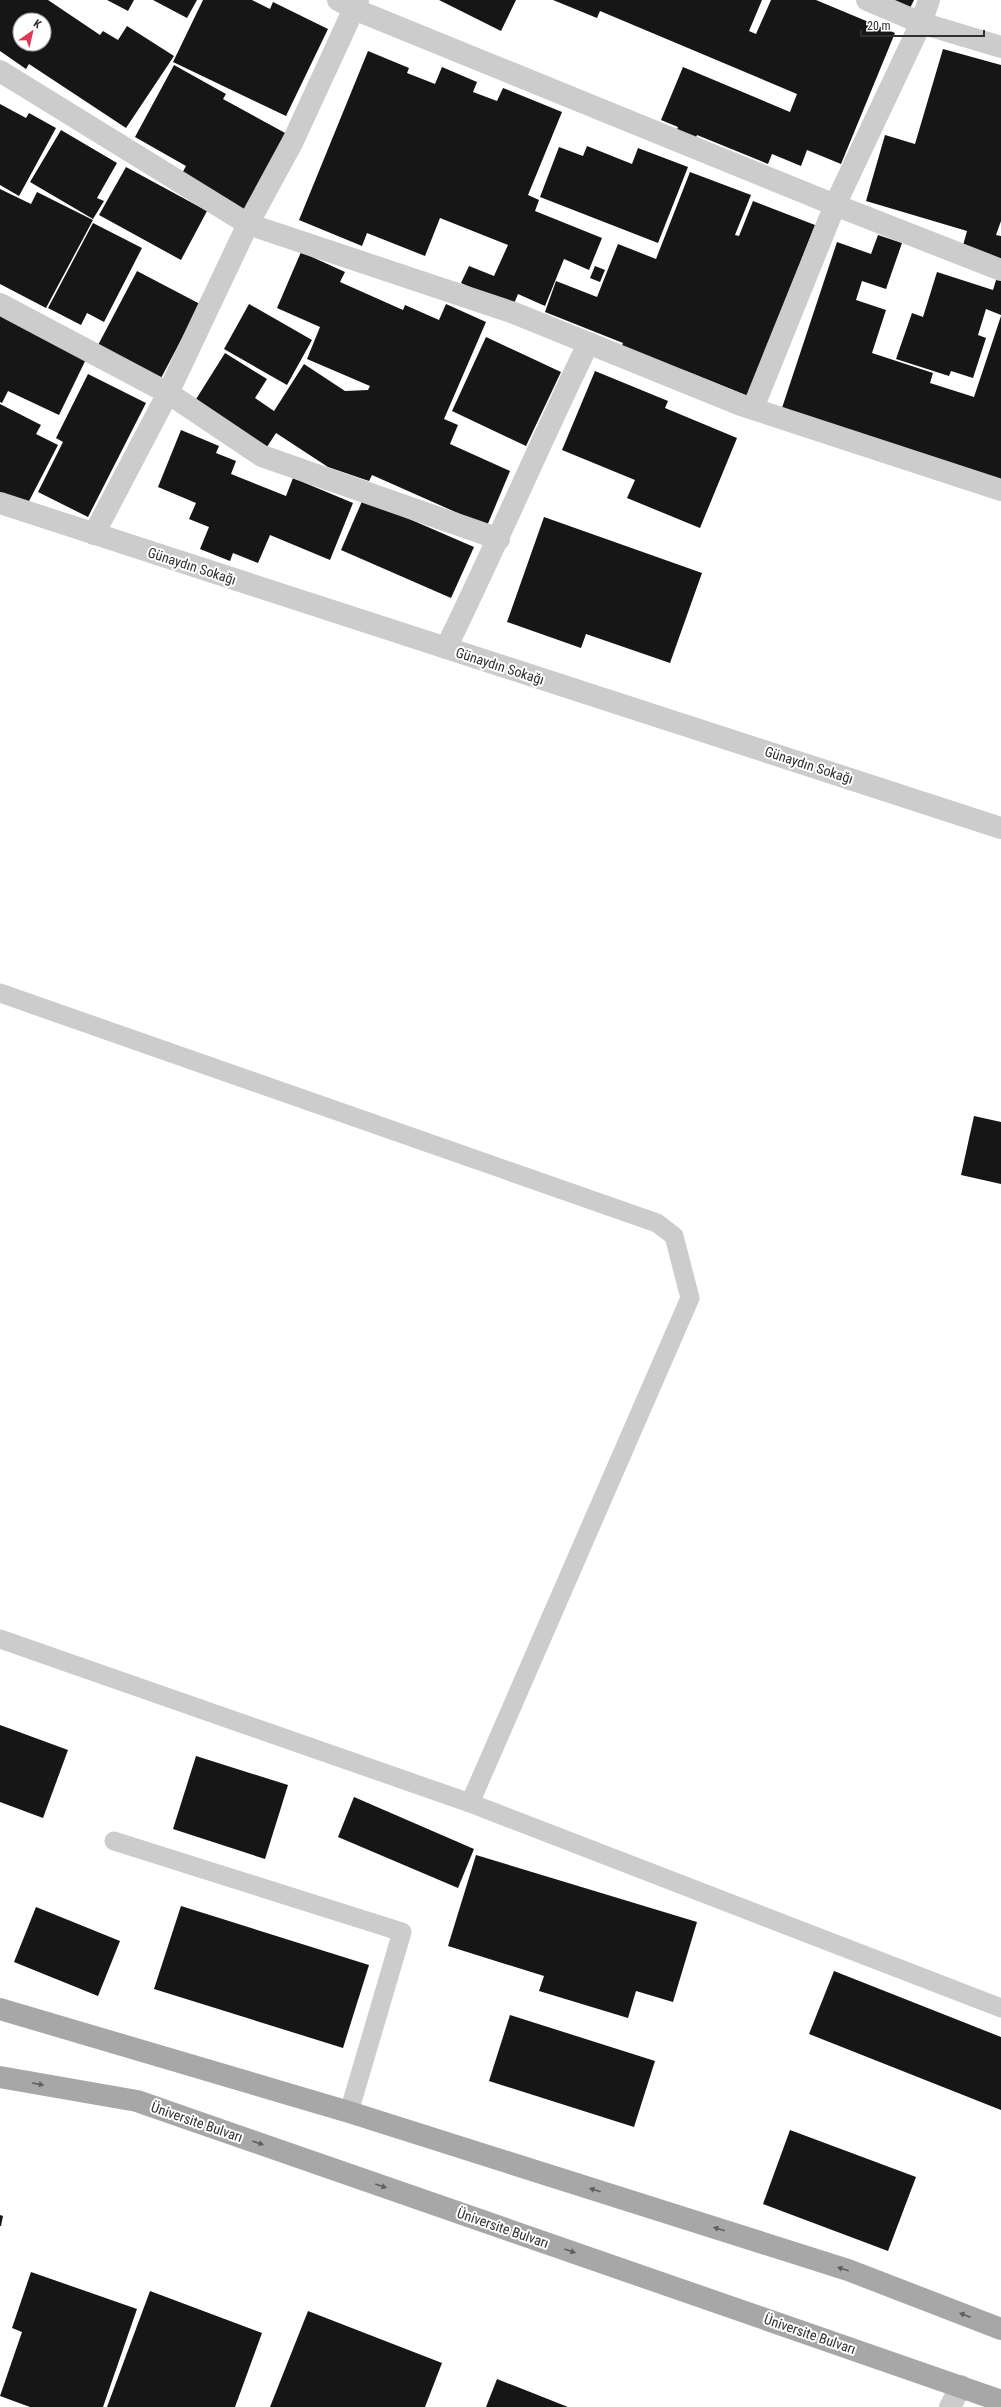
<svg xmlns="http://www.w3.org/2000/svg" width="1001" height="2407" font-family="'Roboto Condensed',sans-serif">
<rect width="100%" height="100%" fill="#fff"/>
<g fill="#161616" fill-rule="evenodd">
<path d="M0 0H48L100 35 103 31 118 40 127 26 174 56 126 128 29 64 26 69 0 51ZM20 20H44V44H20Z"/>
<polygon points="107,0 134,0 128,11"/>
<polygon points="153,0 197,0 187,18"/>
<polygon points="203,0 252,0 270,9 273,2 328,29 286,116 173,62"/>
<polygon points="439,0 516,0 501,31"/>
<polygon points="553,0 762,0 749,31 756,34 771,0 816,0 895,33 841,164 807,150 801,166 772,154 768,164 697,135 693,144 674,137 678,127 661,120 683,67 790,112 797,94 600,11 597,18"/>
<polygon points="886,0 914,0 909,10"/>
<polygon points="943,49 1001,65 1001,221 996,235 1001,236 1001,261 962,249 967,231 866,201 885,135 915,144"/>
<polygon points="368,51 409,68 407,73 435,84 442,67 477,82 473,92 497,101 503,88 562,112 528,195 539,200 535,211 602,238 589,270 564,259 545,306 518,294 513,306 461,283 469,266 494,276 508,245 440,218 425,256 367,233 362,246 299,220"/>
<polygon points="174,65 226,94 223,99 287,134 244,213 180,177 186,166 135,137"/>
<polygon points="0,104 26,118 29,113 56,128 19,196 0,185"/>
<polygon points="61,130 117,163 97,198 104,201 93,219 30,182"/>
<polygon points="587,146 632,164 638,148 688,167 658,243 540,197 559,147 583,156"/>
<polygon points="126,167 207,211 181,260 99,215"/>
<polygon points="690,172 751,195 735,235 739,236 753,201 815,225 748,396 686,371 619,353 623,343 545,312 556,281 597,297 618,244 656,259"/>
<polygon points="0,189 31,204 37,192 93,220 46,308 0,284"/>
<polygon points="93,223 142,248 104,322 87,313 81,325 48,308"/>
<polygon points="878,235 902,243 886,289 862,281 856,300 886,310 872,353 933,373 930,383 974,397 1001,316 1001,484 781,411 837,242 871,254"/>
<polygon points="301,252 345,272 340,282 403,310 405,305 439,320 446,304 486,322 444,419 458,425 450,444 510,471 487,526 372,475 369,481 328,467 276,433 265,450 193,404 225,353 267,379 255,398 274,411 304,364 345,391 368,390 370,386 307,359 320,327 277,308"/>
<polygon points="595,266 605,270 600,282 590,278"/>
<polygon points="137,271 200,304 160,380 97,347"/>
<polygon points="937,272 993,290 997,277 1001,278 1001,315 986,309 978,335 986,338 973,378 951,371 949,376 896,359 912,313 923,317"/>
<polygon points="249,304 312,340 287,385 224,349"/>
<polygon points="0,309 89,353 59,415 8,391 2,403 0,402"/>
<polygon points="486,337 561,372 526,446 452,411"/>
<polygon points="595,371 668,401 665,408 737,438 700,528 627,498 635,480 562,450"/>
<polygon points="88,374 146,403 88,517 38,492 63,442 56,438"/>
<polygon points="0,404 41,425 36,434 58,445 27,505 0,492"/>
<polygon points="181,430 219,446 216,453 236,461 231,474 286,496 293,478 353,503 330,560 270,535 258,563 233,553 230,561 200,549 209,527 189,519 196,503 158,487"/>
<polygon points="363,499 474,547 451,598 341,550"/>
<polygon points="544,517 702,573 670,663 586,634 581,648 507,622"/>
<polygon points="974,1116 1001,1122 1001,1184 961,1175"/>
<polygon points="0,1725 68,1750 43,1818 0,1802"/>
<polygon points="196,1756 288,1785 265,1859 173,1829"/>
<polygon points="354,1797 474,1849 458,1888 338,1837"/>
<polygon points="476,1855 697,1922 673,2002 636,1991 628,2018 539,1991 544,1976 448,1946"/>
<polygon points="181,1906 369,1965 343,2048 154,1989"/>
<polygon points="36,1907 120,1941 98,1996 14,1962"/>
<polygon points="834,1971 1001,2037 1001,2110 809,2034"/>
<polygon points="510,2015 655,2061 634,2127 489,2081"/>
<polygon points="790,2130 916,2177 888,2251 763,2204"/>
<polygon points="0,2215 3,2216 1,2226 0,2226"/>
<polygon points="31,2272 137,2309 103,2407 30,2407 0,2396 22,2332 12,2328"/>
<polygon points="150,2291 262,2333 235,2407 107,2407"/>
<polygon points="308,2311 442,2363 425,2407 270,2407"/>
<polygon points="497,2379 568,2407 486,2407"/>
</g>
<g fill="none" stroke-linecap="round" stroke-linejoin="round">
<g stroke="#ccc" stroke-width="19">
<polyline points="0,993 657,1223 674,1236 690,1298 470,1803"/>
<polyline points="0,1639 470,1803 1001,2008"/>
<polyline points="114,1841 402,1932 349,2112"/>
</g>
<g stroke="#ccc" stroke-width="22">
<polyline points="338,0 354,9 835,205 1001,270"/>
<polyline points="867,0 921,23 1001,47"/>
<polyline points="0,71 248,224 514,313 741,405 1001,490"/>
<polyline points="0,304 168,393 262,456 499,539"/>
<polyline points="753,408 835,205 921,23 929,0"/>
<polyline points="94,534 168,393 248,224 293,141 358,0"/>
<path d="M446 648C495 548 539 445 588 344"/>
<polyline points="950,2407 961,2386"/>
</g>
<polyline stroke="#ccc" stroke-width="22" points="0,503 1001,828"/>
<g stroke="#a7a7a7" stroke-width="22">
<polyline points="0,2009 349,2112 848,2270 1001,2329"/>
<polyline points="0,2077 137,2101 1001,2401"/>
</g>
</g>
<defs><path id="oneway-solid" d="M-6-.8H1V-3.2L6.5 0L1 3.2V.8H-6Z"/></defs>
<g fill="#5f5f5f">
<use href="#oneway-solid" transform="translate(38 2084) rotate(10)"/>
<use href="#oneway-solid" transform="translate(258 2143) rotate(19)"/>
<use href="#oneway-solid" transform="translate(381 2186) rotate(19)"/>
<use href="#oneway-solid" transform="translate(595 2190) rotate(-162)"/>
<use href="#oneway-solid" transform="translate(719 2229) rotate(-162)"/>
<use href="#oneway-solid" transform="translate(570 2251) rotate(19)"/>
<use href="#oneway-solid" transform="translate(843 2269) rotate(-162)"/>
<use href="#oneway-solid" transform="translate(965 2315) rotate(-159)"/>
</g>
<g text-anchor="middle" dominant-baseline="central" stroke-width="4" stroke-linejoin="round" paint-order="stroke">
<g font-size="14" fill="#2f2f2f" stroke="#fff">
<text transform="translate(192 566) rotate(18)">Günaydın Sokağı</text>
<text transform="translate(500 666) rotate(18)">Günaydın Sokağı</text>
<text transform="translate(809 765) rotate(18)">Günaydın Sokağı</text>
<text transform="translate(197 2122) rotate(19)">Üniversite Bulvarı</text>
<text transform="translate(503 2228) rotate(19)">Üniversite Bulvarı</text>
<text transform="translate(810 2334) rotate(19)">Üniversite Bulvarı</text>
</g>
</g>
<g transform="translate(32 32) rotate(34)"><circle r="19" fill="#ffffff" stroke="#acacac"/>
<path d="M0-3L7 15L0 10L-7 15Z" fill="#dd3956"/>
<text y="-6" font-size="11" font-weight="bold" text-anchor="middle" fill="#2f2f2f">K</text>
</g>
<path d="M861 30v6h123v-6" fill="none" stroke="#2f2f2f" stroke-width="2"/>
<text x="867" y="30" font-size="12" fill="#2f2f2f" stroke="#ffffff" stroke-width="3" paint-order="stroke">20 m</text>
</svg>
